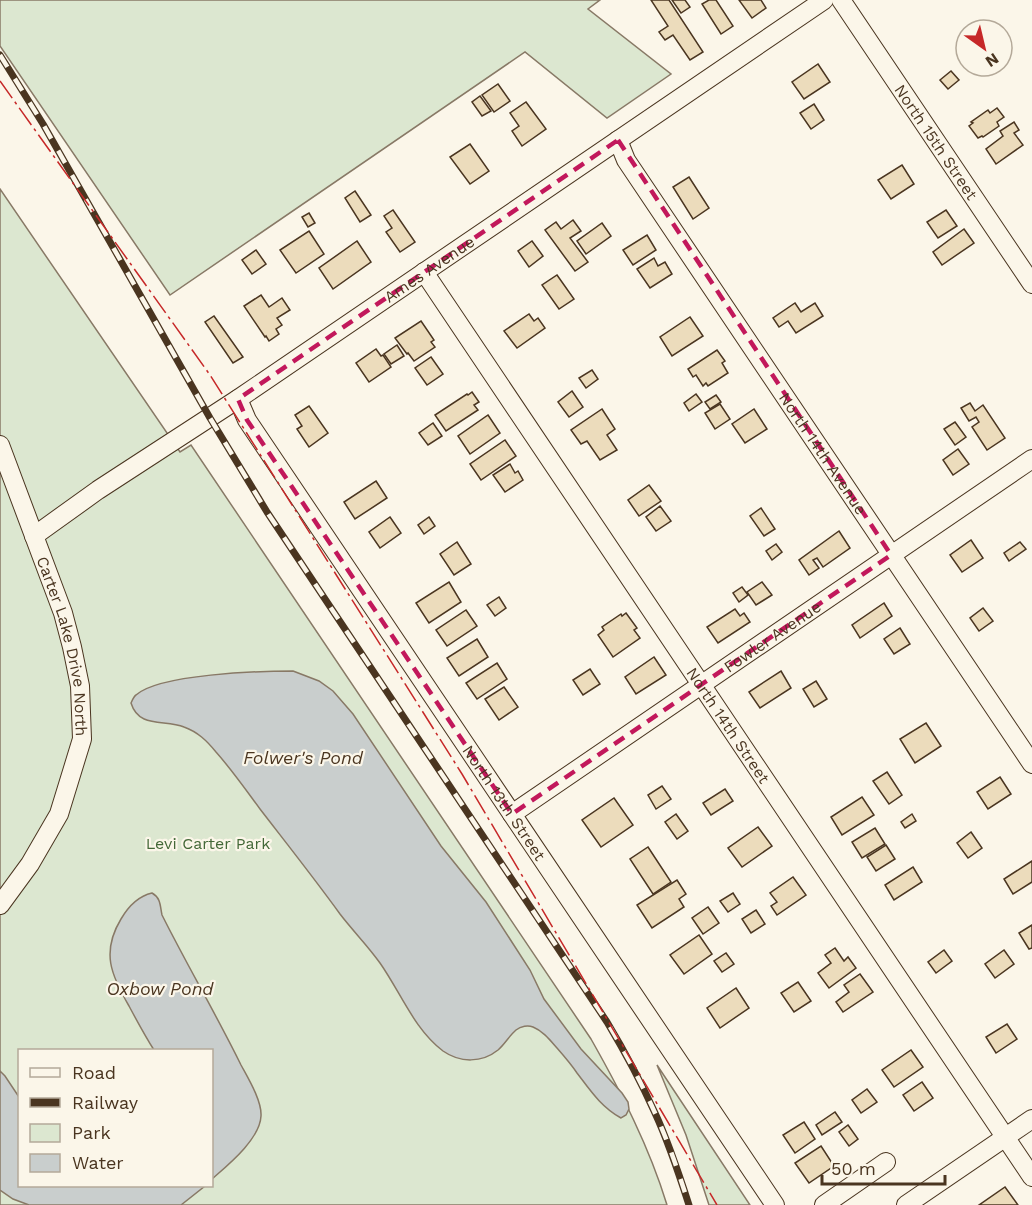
<svg xmlns="http://www.w3.org/2000/svg" width="1032" height="1205" font-family="'Work Sans',sans-serif">
<rect width="100%" height="100%" fill="#fbf6e9"/>
<g fill="#dce7d0" stroke="#887966" stroke-width="1.5" fill-rule="evenodd">
<polygon points="0,0 600,0 588,9 671,74 607,118 525,52 170,295 0,46"/>
<path d="M0 189 180 452 191 445 591 1039C621 1092 649 1146 667 1205H0ZM20 1050H212V1186H20Z"/>
<polygon points="657,1065 750,1205 709,1205 686,1135"/>
</g>
<g fill="#c9cecd" stroke="#887966" stroke-width="1.5">
<path d="M293 671 319 681 333 691 353 714 441 846 486 902 530 970 544 999 581 1049 622 1093 628 1102 629 1109 626 1115 621 1118C601 1107 590 1090 577 1073 571 1064 564 1056 557 1048 550 1040 543 1031 533 1027 528 1025 521 1026 516 1030 509 1036 505 1044 498 1050 482 1063 460 1063 443 1051 414 1029 401 993 380 963 368 946 353 931 340 914 314 878 287 844 260 809 246 790 232 770 216 752 207 741 198 732 184 727 165 719 139 729 131 703 132 701 134 696 136 695 159 674 260 671 293 671Z"/>
<path d="M152 893C161 898 160 906 162 915 187 965 216 1014 241 1065 248 1078 262 1101 261 1116 260 1139 228 1165 212 1179V1050H154C145 1036 137 1021 129 1006 111 975 101 952 121 919 128 907 139 896 152 893Z"/>
<polygon points="0,1071 5,1076 19,1097 20,1186 205,1186 181,1205 29,1205 13,1199 0,1190"/>
</g>
<g fill="#ecdcbc" stroke="#4a3520" stroke-width="1.5">
<polygon points="651,0 669,0 703,52 690,60 673,35 665,40 659,32 668,26"/>
<polygon points="672,0 685,0 690,7 681,13"/>
<polygon points="709,0 716,0 733,26 721,34 702,4"/>
<polygon points="739,0 761,0 766,8 752,18"/>
<polygon points="818,64 830,82 804,99 792,82"/>
<polygon points="951,71 959,80 948,89 940,80"/>
<polygon points="498,84 510,101 494,112 482,95"/>
<polygon points="480,96 491,111 482,116 472,102"/>
<polygon points="526,102 546,129 522,146 512,131 519,126 510,113"/>
<polygon points="814,104 824,120 811,129 800,113"/>
<polygon points="997,108 1004,117 997,122 999,126 983,137 982,136 978,138 969,126 973,123 971,122 988,110 990,113"/>
<polygon points="1014,122 1019,130 1014,133 1023,145 996,164 986,149 1003,136 1000,131"/>
<polygon points="470,144 489,171 470,184 450,157"/>
<polygon points="902,165 914,184 891,199 878,180"/>
<polygon points="689,177 709,208 693,219 673,187"/>
<polygon points="355,191 371,215 360,222 345,198"/>
<polygon points="393,210 415,242 400,252 386,232 392,228 384,216"/>
<polygon points="946,210 957,226 938,238 927,222"/>
<polygon points="309,213 315,223 308,227 302,217"/>
<polygon points="573,220 581,231 570,238 588,262 575,271 545,230 556,222 561,229"/>
<polygon points="602,223 611,236 586,254 577,241"/>
<polygon points="964,229 974,243 942,265 933,252"/>
<polygon points="309,231 324,254 296,273 280,250"/>
<polygon points="647,235 656,250 633,265 623,250"/>
<polygon points="357,241 371,262 333,289 319,268"/>
<polygon points="532,241 543,256 529,267 518,251"/>
<polygon points="256,250 266,264 252,274 242,260"/>
<polygon points="654,258 658,266 665,262 672,274 650,288 637,269"/>
<polygon points="557,275 574,299 559,309 542,285"/>
<polygon points="261,295 269,307 282,298 290,310 277,318 282,325 276,329 279,334 269,341 266,336 265,337 244,306"/>
<polygon points="795,303 801,312 815,303 823,316 796,333 788,321 779,327 773,318"/>
<polygon points="529,314 534,321 538,318 545,328 517,348 504,331"/>
<polygon points="214,316 243,357 233,363 205,322"/>
<polygon points="690,317 703,336 672,356 660,337"/>
<polygon points="421,321 434,340 431,342 435,347 414,361 408,353 407,354 395,338"/>
<polygon points="397,345 404,356 391,364 384,354"/>
<polygon points="376,349 381,356 383,355 391,367 369,382 356,363"/>
<polygon points="717,350 725,361 722,363 728,373 708,386 706,383 703,386 696,375 693,377 688,369"/>
<polygon points="431,357 443,374 427,385 415,368"/>
<polygon points="592,370 598,379 586,388 579,378"/>
<polygon points="572,391 583,407 569,417 558,402"/>
<polygon points="472,392 479,402 474,405 478,410 446,431 435,415 467,394 468,395"/>
<polygon points="696,394 702,402 689,411 684,403"/>
<polygon points="716,395 721,402 710,409 705,402"/>
<polygon points="970,403 975,411 983,405 1005,438 987,450 972,427 979,422 976,417 969,421 961,408"/>
<polygon points="720,404 730,419 715,429 705,413"/>
<polygon points="309,406 328,433 309,447 297,429 302,426 295,415"/>
<polygon points="602,409 615,429 607,435 617,450 600,460 587,441 581,444 571,430"/>
<polygon points="754,409 767,429 745,443 732,424"/>
<polygon points="488,415 500,433 470,454 458,436"/>
<polygon points="955,422 966,437 955,445 944,429"/>
<polygon points="433,423 442,436 428,445 419,433"/>
<polygon points="505,440 516,456 481,480 470,464"/>
<polygon points="958,449 969,464 953,475 943,460"/>
<polygon points="510,464 515,473 518,471 523,480 505,492 493,475"/>
<polygon points="376,481 387,498 355,519 344,502"/>
<polygon points="649,485 661,501 639,516 628,500"/>
<polygon points="660,506 671,521 656,531 646,517"/>
<polygon points="761,508 775,529 764,536 750,516"/>
<polygon points="390,517 401,533 380,548 369,532"/>
<polygon points="429,517 435,526 424,534 418,525"/>
<polygon points="839,531 850,548 823,567 817,558 813,560 819,568 809,575 799,560"/>
<polygon points="971,540 983,558 962,572 950,555"/>
<polygon points="457,542 471,564 454,575 440,554"/>
<polygon points="1020,542 1026,549 1009,561 1004,553"/>
<polygon points="776,544 782,552 772,560 766,551"/>
<polygon points="449,582 461,602 429,623 416,603"/>
<polygon points="762,582 772,595 756,605 747,592"/>
<polygon points="742,587 748,595 739,602 733,593"/>
<polygon points="499,597 506,608 495,616 487,605"/>
<polygon points="884,603 892,616 860,638 852,625"/>
<polygon points="983,608 993,621 979,631 970,618"/>
<polygon points="735,609 740,616 744,613 750,622 718,643 707,627"/>
<polygon points="466,610 477,626 447,646 436,630"/>
<polygon points="626,613 637,628 634,630 640,638 613,657 598,635 604,630 602,627 621,614 622,616"/>
<polygon points="900,628 910,644 894,654 884,639"/>
<polygon points="477,639 488,657 459,676 447,658"/>
<polygon points="654,657 666,675 636,694 625,677"/>
<polygon points="497,663 507,679 477,699 466,683"/>
<polygon points="590,669 600,684 583,695 573,680"/>
<polygon points="781,671 791,688 760,708 749,692"/>
<polygon points="816,681 827,699 814,707 803,689"/>
<polygon points="504,687 518,707 499,720 485,699"/>
<polygon points="926,723 941,746 915,763 900,739"/>
<polygon points="887,772 902,795 889,804 873,781"/>
<polygon points="1000,777 1011,794 988,809 977,792"/>
<polygon points="662,786 671,799 656,809 648,795"/>
<polygon points="725,789 733,801 711,815 703,803"/>
<polygon points="862,797 874,815 842,835 831,817"/>
<polygon points="614,798 633,825 601,847 582,820"/>
<polygon points="676,814 688,831 677,839 665,822"/>
<polygon points="912,814 916,821 905,828 901,822"/>
<polygon points="758,827 772,846 742,867 728,848"/>
<polygon points="875,828 885,844 862,858 852,842"/>
<polygon points="971,832 982,848 968,858 957,843"/>
<polygon points="886,845 895,859 876,871 867,857"/>
<polygon points="648,847 671,882 653,894 630,859"/>
<polygon points="1032,861 1032,882 1013,894 1004,879"/>
<polygon points="913,867 922,882 894,900 885,885"/>
<polygon points="793,877 806,895 777,915 771,906 777,902 770,893"/>
<polygon points="677,880 686,894 679,899 684,907 652,928 637,905"/>
<polygon points="733,893 740,904 728,912 720,901"/>
<polygon points="708,907 719,923 703,934 692,918"/>
<polygon points="756,910 765,924 751,933 742,919"/>
<polygon points="1032,925 1032,948 1029,949 1019,933"/>
<polygon points="699,935 712,954 684,974 670,955"/>
<polygon points="835,948 844,961 848,957 856,968 829,988 818,973 831,963 825,955"/>
<polygon points="944,950 952,961 936,973 928,962"/>
<polygon points="1004,950 1014,964 995,978 985,964"/>
<polygon points="726,953 734,964 722,972 714,961"/>
<polygon points="860,974 873,992 843,1012 836,1002 849,992 844,985"/>
<polygon points="798,982 811,1001 794,1012 781,993"/>
<polygon points="736,988 749,1008 720,1028 707,1008"/>
<polygon points="1007,1024 1017,1039 996,1053 986,1037"/>
<polygon points="911,1050 923,1067 894,1087 882,1070"/>
<polygon points="922,1082 933,1098 914,1111 903,1095"/>
<polygon points="867,1089 877,1102 861,1113 852,1100"/>
<polygon points="835,1112 842,1122 822,1135 816,1125"/>
<polygon points="804,1122 815,1139 795,1153 783,1135"/>
<polygon points="848,1125 858,1139 849,1146 839,1132"/>
<polygon points="821,1146 834,1166 809,1183 795,1163"/>
<polygon points="1005,1187 1018,1205 979,1205"/>
</g>
<g fill="none" stroke-linecap="round" stroke-linejoin="round">
<g stroke="#4a3520" stroke-width="20">
<g id="minor">
<path id="s1" d="M841 0 1032 284"/>
<path id="s2" d="M618 140 626 160 1032 764"/>
<path id="s3" d="M424 272 1032 1177"/>
<path id="s4" d="M238 399 247 420 775 1205"/>
<path id="s5" d="M0 445 63 613 72 647 80 686 82 739 59 814 30 864 0 905"/>
<path id="s6" d="M34 536 98 490 238 399 824 0"/>
<path id="s7" d="M512 814 1032 459"/>
<polyline points="824,1205 886,1162"/>
<polyline points="906,1205 1032,1119"/>
</g>
</g>
<use href="#minor" stroke="#fbf6e9" stroke-width="18"/>
<g stroke="#4a3520" stroke-width="7">
<path id="rail" d="M0 55 43 124 210 418 267 512 607 1022C625 1052 641 1082 655 1113 669 1143 679 1174 689 1205"/>
</g>
<use href="#rail" stroke="#fbf6e9" stroke-width="4.5" stroke-dasharray="14" stroke-linecap="butt"/>
<polyline stroke="#c62828" stroke-width="1.5" stroke-dasharray="21 4.5 3 4.5" stroke-linecap="butt" points="0,81 210,375 462,774 717,1205"/>
</g>
<path fill="none" stroke="#c2185b" stroke-width="4.5" stroke-dasharray="12 8" stroke-linejoin="round" d="M618 140 891 555 512 814 247 420 238 399Z"/>
<g text-anchor="middle" dominant-baseline="central" stroke-width="4.5" stroke-linejoin="round" paint-order="stroke">
<g font-size="16" fill="#4a3520" stroke="#fbf6e9">
<text stroke="none"><textPath href="#s1" startOffset="171">North 15th Street</textPath></text>
<text stroke="none"><textPath href="#s6" startOffset="477">Ames Avenue</textPath></text>
<text stroke="none"><textPath href="#s2" startOffset="375">North 14th Avenue</textPath></text>
<text stroke="none"><textPath href="#s7" startOffset="315">Fowler Avenue</textPath></text>
<text stroke="none"><textPath href="#s5" startOffset="212">Carter Lake Drive North</textPath></text>
<text stroke="none"><textPath href="#s3" startOffset="546">North 14th Street</textPath></text>
<text stroke="none"><textPath href="#s4" startOffset="484">North 13th Street</textPath></text>
</g>
<g font-size="16" fill="#436837" stroke="#fbf6e9">
<text x="208" y="843">Levi Carter Park</text>
</g>
<g font-size="18" font-style="italic" fill="#4a3520" stroke="#fbf6e9">
<text x="303" y="757">Folwer's Pond</text>
<text x="160" y="988">Oxbow Pond</text>
</g>
</g>
<rect x="18" y="1049" width="195" height="138" fill="#fbf6e9" stroke="#b4a999" stroke-width="1.5"/>
<rect x="30" y="1068" width="30" height="9" fill="#fbf6e9" stroke="#b4a999" stroke-width="1.5"/>
<text x="72" y="1079" font-size="18" fill="#4a3520">Road</text>
<rect x="30" y="1098" width="30" height="9" fill="#4a3520" stroke="#b4a999" stroke-width="1.5"/>
<text x="72" y="1109" font-size="18" fill="#4a3520">Railway</text>
<rect x="30" y="1124" width="30" height="18" fill="#dce7d0" stroke="#b4a999" stroke-width="1.5"/>
<text x="72" y="1139" font-size="18" fill="#4a3520">Park</text>
<rect x="30" y="1154" width="30" height="18" fill="#c9cecd" stroke="#b4a999" stroke-width="1.5"/>
<text x="72" y="1169" font-size="18" fill="#4a3520">Water</text>
<g transform="translate(984 48) rotate(146)"><circle r="28" fill="#fbf6e9" stroke="#b4a999" stroke-width="1.5"/>
<path d="M0-4.5L10 22L0 15L-10 22Z" fill="#c62828"/>
<text y="-9" font-size="16" font-weight="bold" text-anchor="middle" fill="#4a3520">N</text>
</g>
<path d="M822 1175v9h123v-9" fill="none" stroke="#4a3520" stroke-width="3"/>
<text x="831" y="1175" font-size="18" fill="#4a3520" stroke="#fbf6e9" stroke-width="4.5" paint-order="stroke">50 m</text>
</svg>
